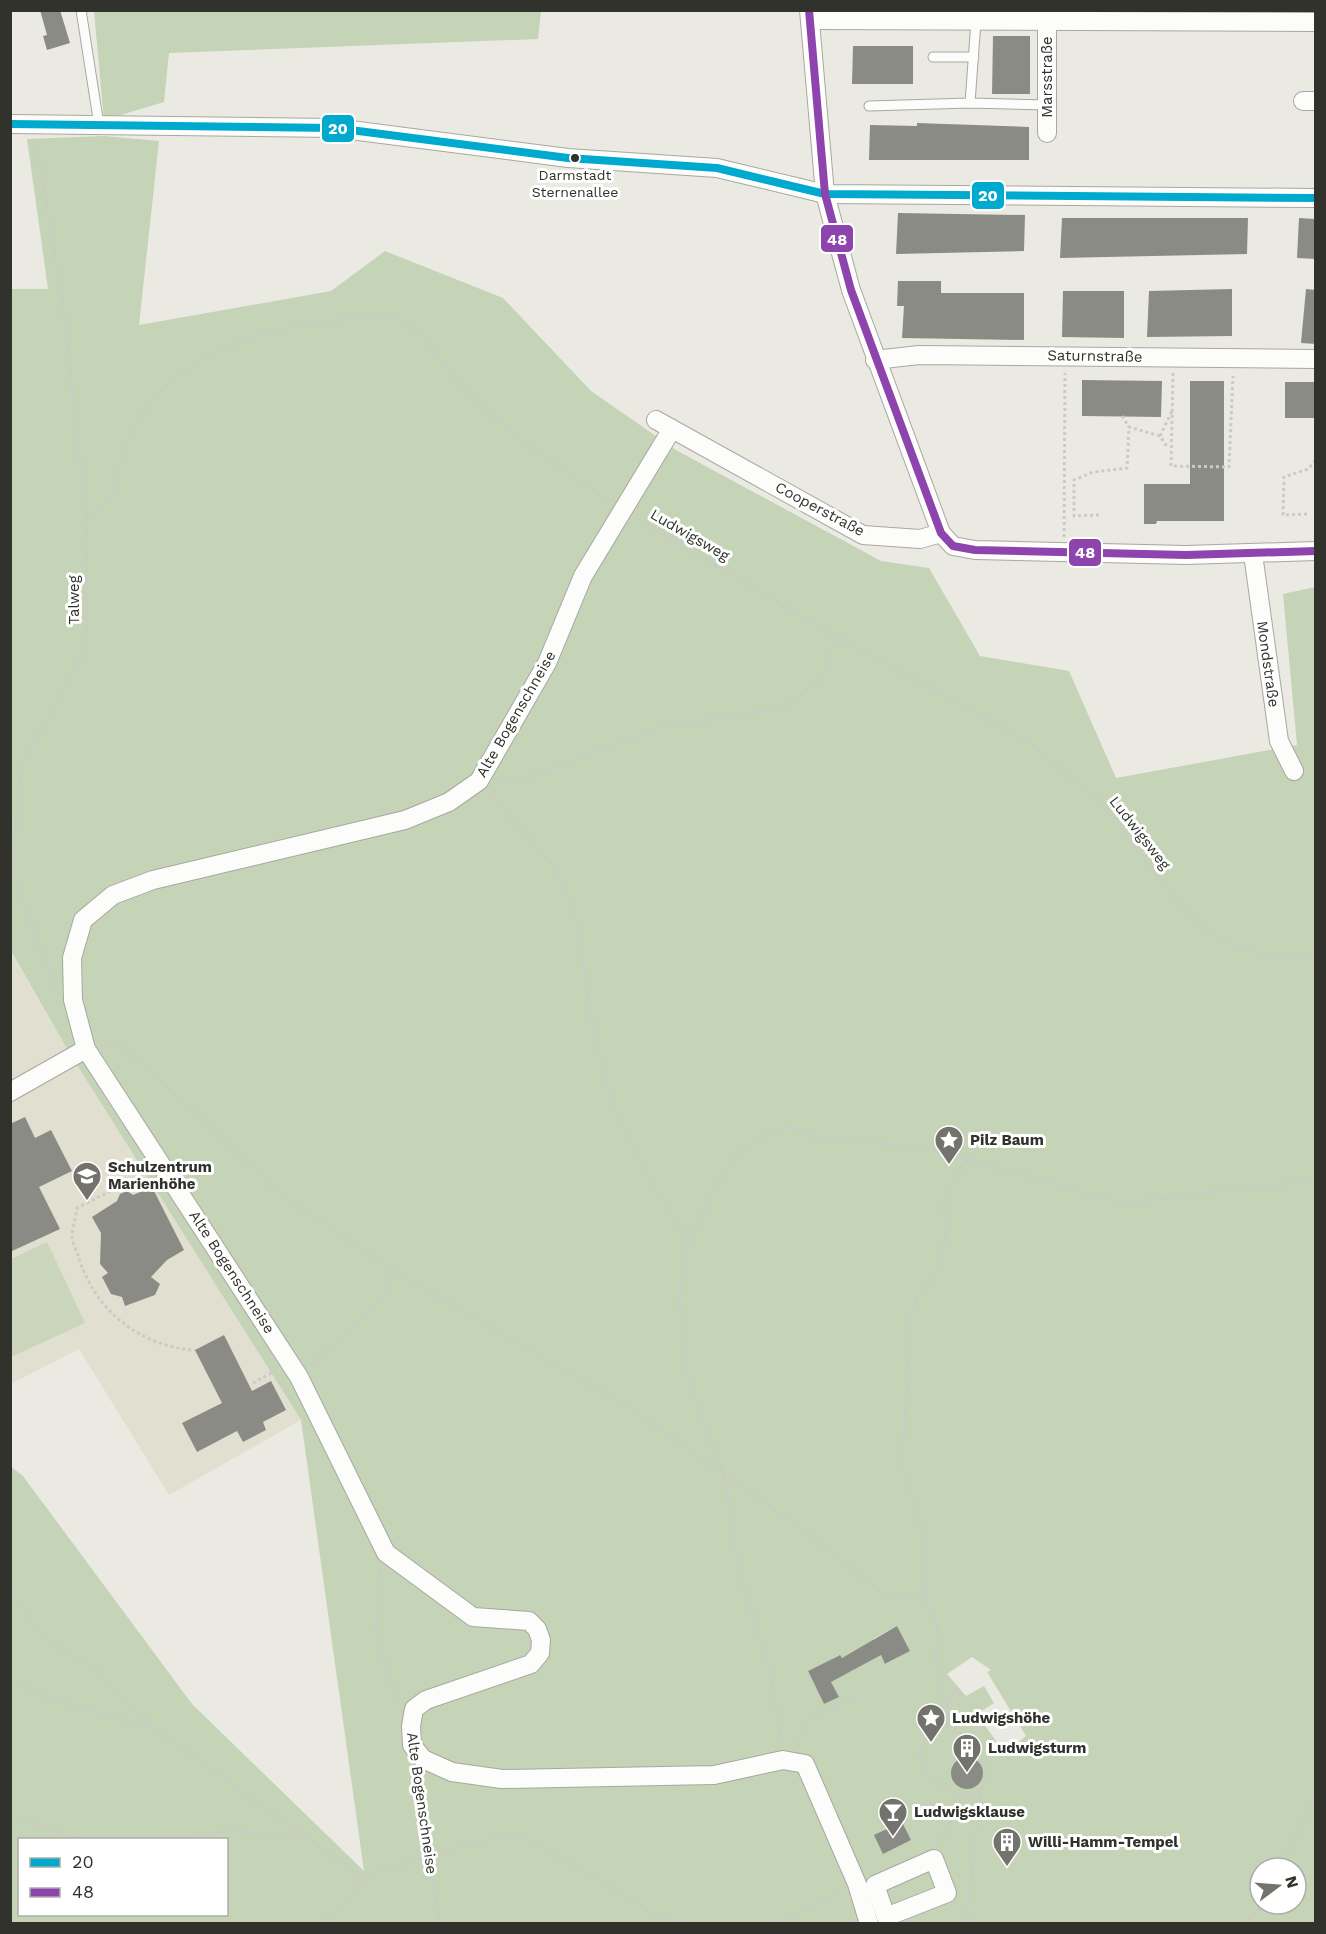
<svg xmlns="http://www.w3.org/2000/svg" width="1326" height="1934" font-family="'Work Sans',sans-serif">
<rect width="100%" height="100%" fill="#ebeae2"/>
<polygon fill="#e1dfcf" points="10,951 70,1054 301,1420 169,1495 79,1349 11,1384"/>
<polygon fill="#c9d6bc" points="47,1242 85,1323 11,1357 11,1259"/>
<g fill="#c5d3b7" fill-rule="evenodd">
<polygon points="94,11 541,11 538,39 169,53 164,102 104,120"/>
<path d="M104 136 159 141 139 325 331 291 385 251 503 298 591 391 676 450 881 561 929 568 980 656 1069 671 1116 778 1297 745 1283 594 1315 587V1923H11L10 1466 23 1476 192 1704 364 1871 301 1420 70 1054 11 951V289H48L27 139ZM897 1626 910 1651 886 1664 880 1654 850 1672 827 1674 838 1697 824 1704 808 1671 839 1655 842 1658 874 1642 873 1639ZM972 1657 991 1670 987 1672 1026 1736 1005 1754 977 1714 994 1703 984 1686 966 1696 947 1674ZM20 1840H226V1914H20ZM1260 1868H1296V1904H1260Z"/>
</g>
<g fill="#8b8b85">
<polygon points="40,10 60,10 70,43 47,50 43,36 47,35"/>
<polygon points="993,36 1030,36 1030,94 992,94"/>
<polygon points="853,46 913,46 913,84 852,84"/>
<polygon points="917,123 1029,127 1029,160 869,160 870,125 917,126"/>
<polygon points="898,213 1025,215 1024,251 896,254"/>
<polygon points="1062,218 1248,218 1247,254 1060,258"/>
<polygon points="1299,218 1316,219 1316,259 1297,258"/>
<polygon points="898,281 941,281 941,293 1024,293 1024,340 902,338 904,306 897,306"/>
<polygon points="1232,289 1232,336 1147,337 1149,291"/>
<polygon points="1306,289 1316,290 1316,344 1301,343"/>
<polygon points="1063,291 1124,291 1124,338 1062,337"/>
<polygon points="1082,380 1162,381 1161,417 1082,416"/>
<polygon points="1190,381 1224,381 1224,521 1157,521 1156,524 1144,524 1144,484 1190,484"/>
<rect x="1285" y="382" width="31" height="36"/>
<polygon points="25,1117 35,1138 51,1130 72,1171 39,1187 60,1229 10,1252 10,1124"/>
<polygon points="152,1187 184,1250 167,1260 151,1277 160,1284 155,1295 125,1306 122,1297 111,1294 102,1277 108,1273 100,1264 101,1233 92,1217 117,1201 120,1194 127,1191 133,1195"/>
<polygon points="224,1335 252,1391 271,1381 286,1410 263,1422 266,1430 243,1442 237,1431 197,1452 182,1423 222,1403 195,1350"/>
<polygon points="897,1626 910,1651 885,1664 881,1655 831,1682 839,1697 824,1704 808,1671 840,1655 842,1658"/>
<circle cx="967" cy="1773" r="16"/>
<polygon points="902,1822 911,1840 883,1854 874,1835"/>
</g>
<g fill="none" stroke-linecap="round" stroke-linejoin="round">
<g stroke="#a8a7a1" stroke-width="11">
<g id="lane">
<polyline points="81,10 99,125"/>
<polyline points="933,57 974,57"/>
<polyline points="970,103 976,21"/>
<polyline points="869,106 970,103 1047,105"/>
</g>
</g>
<g stroke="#a8a7a1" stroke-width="20">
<g id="street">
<polyline points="809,10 825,194 851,290 941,533 953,546 975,550 1186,555 1316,551"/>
<polyline points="810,20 1316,22"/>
<polyline points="1303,101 1316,101"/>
<polyline points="10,124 335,128 568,158 717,168 825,194 1316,198"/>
<polyline points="1047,133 1047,20"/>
<polyline points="875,360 919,355 1316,359"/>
<polyline points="656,420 863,535 920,539 941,533"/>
<polyline points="672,429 583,576 547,663 479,781 449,802 405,820 153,880 113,895 83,920 72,958 73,1000 86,1049 299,1377 386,1553 473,1617 529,1621 537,1629 541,1640 540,1653 531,1664 426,1700 414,1709 411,1726 412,1745 423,1759 452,1772 502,1779 714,1775 783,1760 805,1764 857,1884 869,1924"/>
<polyline points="1253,554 1279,741 1294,771"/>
<polyline points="10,1092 86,1049"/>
<polygon points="934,1859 947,1893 886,1917 875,1885"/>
</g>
</g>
<g stroke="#cacac7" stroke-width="3" stroke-dasharray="3 3" stroke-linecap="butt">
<polyline points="36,141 62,299 86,514 86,649 22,764 13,871 54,986"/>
<polyline points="1173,373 1171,466 1229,467 1233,376"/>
<polyline points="1122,416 1129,427"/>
<polyline points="1160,436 1172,411"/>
<path d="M86 514C91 513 99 511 103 508 118 496 118 465 124 448 131 429 144 410 158 395 205 343 289 323 356 318 370 317 389 314 401 320 429 334 444 369 465 391 505 431 561 469 609 501"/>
<polyline points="1307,514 1283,515 1284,477 1308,469 1316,460"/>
<polyline points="1099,515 1074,516 1074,480 1093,472 1127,468 1129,427 1160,436 1168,448"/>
<polyline points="637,519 837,637 1025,740 1103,804 1179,903 1205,931 1243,949 1281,959 1316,959"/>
<polyline points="1064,537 1065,373"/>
<polyline points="498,781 526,779 660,727 783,708 822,679 837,637"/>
<polyline points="490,793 557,871 576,917 593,1028 612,1104 652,1184 689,1243"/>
<polyline points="103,1047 122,1044 282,1195 394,1271 633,1410 816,1539 882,1594 925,1599"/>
<path d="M148 1172 77 1208C76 1217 72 1227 72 1236 72 1243 77 1251 79 1258 95 1310 140 1347 195 1350"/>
<polyline points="312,1365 378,1305 394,1271"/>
<polyline points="253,1383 275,1371"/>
<polyline points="380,1568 376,1634 398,1705"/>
<polyline points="10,1591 40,1634 98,1672 149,1724"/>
<polyline points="10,1677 39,1695 118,1719 150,1726 362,1877 430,1855 515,1833 600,1880 651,1913 689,1924"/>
<polyline points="940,1684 950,1678"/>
<polyline points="946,1706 958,1688"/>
<polyline points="977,1714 930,1733 918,1753 928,1778 963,1797 981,1791"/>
<polyline points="781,1743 771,1673 738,1568 724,1475 689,1383 679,1301 689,1243 716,1186 739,1152 768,1133 791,1127 814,1137 930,1149 1123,1203 1316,1180"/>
<path d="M797 1745C801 1714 835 1706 860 1696"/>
<polyline points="974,1745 986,1744 994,1739"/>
<polyline points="417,1776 440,1924"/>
<polyline points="10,1814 75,1838 150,1839 230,1831 307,1837"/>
<polyline points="936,1843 937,1839 945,1833 963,1797"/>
<polyline points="1280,1868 1316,1795"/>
<polyline points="960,1905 974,1924"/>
<polyline points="967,1915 981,1791 987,1770 974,1745 951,1726 936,1665 937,1624 925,1599 925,1537 901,1463 909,1377 906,1337 916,1299 934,1275 945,1241 944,1198 969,1157"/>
<polyline points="319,1924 342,1907 369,1876"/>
<polyline points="775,1924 841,1892"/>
<polyline points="1245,1924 1263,1904"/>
</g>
<use href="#lane" stroke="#fcfcfb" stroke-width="9"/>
<use href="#street" stroke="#fcfcfb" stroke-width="18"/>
<g stroke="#fff" stroke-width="12">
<polyline id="bus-1" points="10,124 335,128 568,158 717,168 825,194 1316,198"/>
</g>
<g stroke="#fff" stroke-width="12">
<polyline id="bus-2" points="809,10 825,194 851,290 941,533 953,546 975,550 1186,555 1316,551"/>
</g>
<use href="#bus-1" stroke="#00a9ce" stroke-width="8"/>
<use href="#bus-2" stroke="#8e44ad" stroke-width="8"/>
</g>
<defs>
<g id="sight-pin" transform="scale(1.5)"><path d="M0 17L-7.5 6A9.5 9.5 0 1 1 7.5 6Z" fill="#73726c" stroke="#fff"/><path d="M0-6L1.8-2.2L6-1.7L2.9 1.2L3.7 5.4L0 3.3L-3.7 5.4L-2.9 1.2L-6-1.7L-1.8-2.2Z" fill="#fff"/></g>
<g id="school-pin" transform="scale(1.5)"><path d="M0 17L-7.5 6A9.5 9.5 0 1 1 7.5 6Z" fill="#73726c" stroke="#fff"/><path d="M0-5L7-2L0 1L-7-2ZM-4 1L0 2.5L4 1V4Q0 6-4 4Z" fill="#fff"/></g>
<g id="building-pin" transform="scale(1.5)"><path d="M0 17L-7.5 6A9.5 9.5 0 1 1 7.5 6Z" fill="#73726c" stroke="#fff"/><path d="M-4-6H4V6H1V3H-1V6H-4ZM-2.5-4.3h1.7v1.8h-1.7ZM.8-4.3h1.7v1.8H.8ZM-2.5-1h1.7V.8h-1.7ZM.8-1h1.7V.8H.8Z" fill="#fff"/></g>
<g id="bar-pin" transform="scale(1.5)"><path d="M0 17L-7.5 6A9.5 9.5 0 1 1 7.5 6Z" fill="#73726c" stroke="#fff"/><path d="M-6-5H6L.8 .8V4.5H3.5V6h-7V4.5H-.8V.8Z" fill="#fff"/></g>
</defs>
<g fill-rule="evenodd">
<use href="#sight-pin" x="949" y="1140"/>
<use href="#school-pin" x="87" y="1176"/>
<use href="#sight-pin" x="931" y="1718"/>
<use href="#building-pin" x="967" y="1748"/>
<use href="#bar-pin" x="893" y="1812"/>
<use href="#building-pin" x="1007" y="1842"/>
</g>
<circle fill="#32322c" stroke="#fff" stroke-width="2" cx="575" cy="158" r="5"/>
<g text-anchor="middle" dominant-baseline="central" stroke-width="6" stroke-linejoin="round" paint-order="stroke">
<g font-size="14" fill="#32322c" stroke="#fff">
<text x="575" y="175">Darmstadt<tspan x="575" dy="17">Sternenallee</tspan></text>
</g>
<g font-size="15" fill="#32322c" stroke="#fff">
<text transform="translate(1047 77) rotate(-90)">Marsstraße</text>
<text transform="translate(1095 356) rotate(1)">Saturnstraße</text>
<text transform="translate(820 509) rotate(28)">Cooperstraße</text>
<text transform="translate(690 535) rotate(30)">Ludwigsweg</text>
<text transform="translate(74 600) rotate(-90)">Talweg</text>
<text transform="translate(1268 664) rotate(82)">Mondstraße</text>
<text transform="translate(516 714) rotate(-60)">Alte Bogenschneise</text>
<text transform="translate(1140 833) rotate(52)">Ludwigsweg</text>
<text transform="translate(232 1272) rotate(57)">Alte Bogenschneise</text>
<text transform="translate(422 1803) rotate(82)">Alte Bogenschneise</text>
</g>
<g font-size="15" font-weight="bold" fill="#32322c" stroke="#fff" text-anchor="start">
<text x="970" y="1140">Pilz Baum</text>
<text x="108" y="1167">Schulzentrum<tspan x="108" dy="17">Marienhöhe</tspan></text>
<text x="952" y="1718">Ludwigshöhe</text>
<text x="988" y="1748">Ludwigsturm</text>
<text x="914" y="1812">Ludwigsklause</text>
<text x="1028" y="1842">Willi-Hamm-Tempel</text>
</g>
</g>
<g stroke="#fff" stroke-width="2">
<rect x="321" y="114" width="34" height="29" rx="6" fill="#00a9ce"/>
<rect x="971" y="181" width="34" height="29" rx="6" fill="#00a9ce"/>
<rect x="820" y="224" width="34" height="29" rx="6" fill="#8e44ad"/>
<rect x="1068" y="538" width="34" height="29" rx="6" fill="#8e44ad"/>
</g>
<g font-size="16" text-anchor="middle" font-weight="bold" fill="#fff">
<text x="338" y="134">20</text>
<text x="988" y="201">20</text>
<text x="837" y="245">48</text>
<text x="1085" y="558">48</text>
</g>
<rect width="1326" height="1934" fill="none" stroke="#32322c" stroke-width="24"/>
<rect x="18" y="1838" width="210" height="78" fill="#ffffff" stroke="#adadab" stroke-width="1.5"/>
<rect x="30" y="1858" width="30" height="9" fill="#00a9ce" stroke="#adadab" stroke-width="1.5"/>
<text x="72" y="1868" font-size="18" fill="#32322c">20</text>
<rect x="30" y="1888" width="30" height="9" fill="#8e44ad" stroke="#adadab" stroke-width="1.5"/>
<text x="72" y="1898" font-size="18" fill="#32322c">48</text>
<g transform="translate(1278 1886) rotate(74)"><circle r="28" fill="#ffffff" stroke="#adadab" stroke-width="1.5"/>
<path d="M0-4.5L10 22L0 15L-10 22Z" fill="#73726c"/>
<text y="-9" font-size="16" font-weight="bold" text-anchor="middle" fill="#32322c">N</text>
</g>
</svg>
